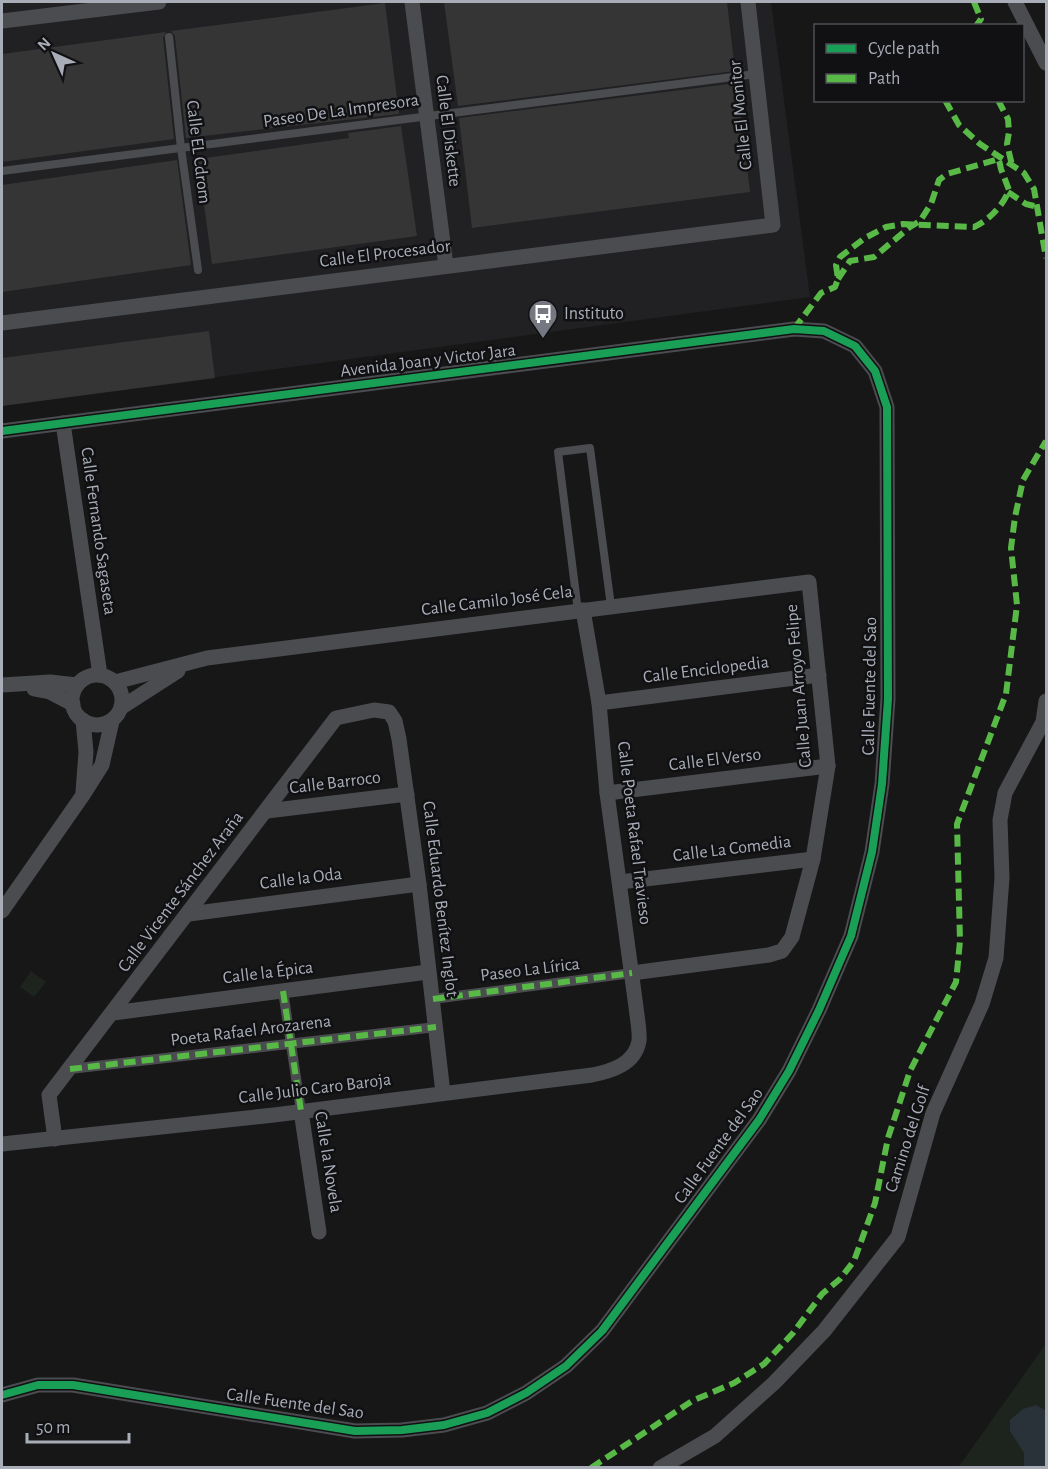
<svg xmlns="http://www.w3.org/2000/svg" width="1048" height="1469" font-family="'Alegreya Sans',sans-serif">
<rect width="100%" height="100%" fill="#171717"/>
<polygon fill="#212123" points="2,2 771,2 810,297 2,406"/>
<g fill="#1d241e">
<polygon points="31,971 46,982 34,997 20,987"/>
<polygon points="1046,1338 1046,1467 957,1468 965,1458 1045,1345"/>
</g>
<polygon fill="#2a3239" points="1036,1405 1046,1411 1046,1467 1024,1467 1024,1453 1010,1431 1010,1420 1023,1409"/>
<g fill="#353536">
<polygon points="444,2 727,2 735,71 458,106"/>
<polygon points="385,3 399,114 186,138 175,36 171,31"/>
<polygon points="166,32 163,38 174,139 2,162 2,54"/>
<polygon points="737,83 750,192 472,228 459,118"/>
<polygon points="401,126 417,236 212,264 198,159 349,138 348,133"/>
<polygon points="177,160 191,265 2,292 2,185"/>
<polygon points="209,331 215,378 2,406 2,358"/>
</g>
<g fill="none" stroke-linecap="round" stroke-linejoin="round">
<g stroke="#4b4c50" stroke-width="8">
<polyline points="169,37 181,148 198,270"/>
<polyline points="2,171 756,74"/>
<polyline points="578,611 558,452 590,448 611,606"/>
</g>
<g stroke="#4b4c50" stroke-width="10">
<polyline points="283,991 301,1111"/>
<polyline points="433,999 632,973"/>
<polyline points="70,1069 436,1027"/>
</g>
<g stroke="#4b4c50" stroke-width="15">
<polyline points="412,2 446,266"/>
<polyline points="1015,2 1046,63"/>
<polyline points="2,21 159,2"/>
<polyline points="2,323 773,225 748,2"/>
<polyline points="63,423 100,675"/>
<polyline points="2,431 794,329 824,331 855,346 875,371 887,407 888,699 882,784 872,852 851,936 819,1010 789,1071 759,1120 602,1331 566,1366 526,1393 487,1413 444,1425 402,1430 355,1431 73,1385 38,1385 2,1395"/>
<circle cx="97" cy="700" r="25"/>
<polyline points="115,682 207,658 809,582 828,766 813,859 792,937 782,951 769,955 632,973"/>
<polyline points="2,685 50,682 77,685"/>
<polyline points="34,689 50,692 73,704"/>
<polyline points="599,703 819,675"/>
<polyline points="122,707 178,671"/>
<polyline points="83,720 86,752 83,792"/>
<polyline points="607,793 828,766"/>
<polyline points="267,811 407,794"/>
<polyline points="620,882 813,859"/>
<polyline points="2,911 83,795 102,765 112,721"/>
<polyline points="189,914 419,884"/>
<polyline points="113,1013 428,972"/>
<polyline points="301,1111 319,1232"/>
<polyline points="55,1139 49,1095 336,718 374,710 389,712 395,721 399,739 419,884 443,1093"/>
<path d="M2 1144 274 1115 592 1075C612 1071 635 1064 639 1041 640 1031 637 1017 636 1007L607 793 599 703 583 610"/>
<polyline points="660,1468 715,1436 774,1383 824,1331 898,1237 933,1113 982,1004 996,958 1002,878 1000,820 1005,793 1043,722 1046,701"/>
</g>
<g stroke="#58b947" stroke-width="6" stroke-dasharray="12 6" stroke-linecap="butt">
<polyline points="974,2 981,19 976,26"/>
<polyline points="945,100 959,125 980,144 1024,173 1034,189 1046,258"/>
<polyline points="998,100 1008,119 1009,132 1007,144 1012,165"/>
<polyline points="1008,192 1026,204 1038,207"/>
<polyline points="838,279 850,261 874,257 910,227 920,221 931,204 939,180 947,174 999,159"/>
<path d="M794 329 821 293 835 287 838 279 836 265 840 257 865 238 886 227 903 224 974 227C989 220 1003 206 1009 190L1001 169 998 155"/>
<polyline points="283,991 301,1111"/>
<polyline points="433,999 632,973"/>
<polyline points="70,1069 436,1027"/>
<polyline points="591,1468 692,1401 734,1383 764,1364 793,1333 822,1294 840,1279 854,1261 875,1203 888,1138 910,1071 956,982 960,941 957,824 1006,694 1017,605 1011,548 1015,517 1023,480 1046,441"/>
</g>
<g stroke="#111113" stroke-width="11">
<polyline id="cycleway" points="2,431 794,329 824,331 855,346 875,371 887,407 888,699 882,784 872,852 851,936 819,1010 789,1071 759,1120 602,1331 566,1366 526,1393 487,1413 444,1425 402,1430 355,1431 73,1385 38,1385 2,1395"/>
</g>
<use href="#cycleway" stroke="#1a9f57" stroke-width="8"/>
</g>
<defs>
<g id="bus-pin" transform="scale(1.5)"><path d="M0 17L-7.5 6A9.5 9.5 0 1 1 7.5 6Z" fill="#757880" stroke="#111113"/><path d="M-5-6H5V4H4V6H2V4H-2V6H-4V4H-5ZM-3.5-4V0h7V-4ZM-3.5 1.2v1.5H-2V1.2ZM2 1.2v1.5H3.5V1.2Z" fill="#fff"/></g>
</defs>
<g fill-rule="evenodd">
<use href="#bus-pin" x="543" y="314"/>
</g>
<g text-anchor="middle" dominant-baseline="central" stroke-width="5" stroke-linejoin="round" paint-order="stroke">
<g font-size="18" fill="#a8adb8" stroke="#111113">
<text transform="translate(341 111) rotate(-8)">Paseo De La Impresora</text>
<text transform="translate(741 115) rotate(-96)">Calle El Monitor</text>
<text transform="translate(448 131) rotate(83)">Calle El Diskette</text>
<text transform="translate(198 152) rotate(83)">Calle EL Cdrom</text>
<text transform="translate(385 254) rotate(-7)">Calle El Procesador</text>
<text transform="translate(428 361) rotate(-7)">Avenida Joan y Victor Jara</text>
<text transform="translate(98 531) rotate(82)">Calle Fernando Sagaseta</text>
<text transform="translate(497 601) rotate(-7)">Calle Camilo José Cela</text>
<text transform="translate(706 670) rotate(-7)">Calle Enciclopedia</text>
<text transform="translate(799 686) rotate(-95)">Calle Juan Arroyo Felipe</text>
<text transform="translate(870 686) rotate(-89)">Calle Fuente del Sao</text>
<text transform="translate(715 760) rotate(-7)">Calle El Verso</text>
<text transform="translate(335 783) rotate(-7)">Calle Barroco</text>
<text transform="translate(634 833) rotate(83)">Calle Poeta Rafael Travieso</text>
<text transform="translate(732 849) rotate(-7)">Calle La Comedia</text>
<text transform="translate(301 879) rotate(-7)">Calle la Oda</text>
<text transform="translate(181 892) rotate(-53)">Calle Vicente Sánchez Araña</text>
<text transform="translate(440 899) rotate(83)">Calle Eduardo Benítez Inglot</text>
<text transform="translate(530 970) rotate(-7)">Paseo La Lírica</text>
<text transform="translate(268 973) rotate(-7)">Calle la Épica</text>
<text transform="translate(251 1031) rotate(-7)">Poeta Rafael Arozarena</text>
<text transform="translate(315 1089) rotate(-7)">Calle Julio Caro Baroja</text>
<text transform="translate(908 1139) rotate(-72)">Camino del Golf</text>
<text transform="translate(719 1146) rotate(-54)">Calle Fuente del Sao</text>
<text transform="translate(328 1162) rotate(81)">Calle la Novela</text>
<text transform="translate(295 1404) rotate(8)">Calle Fuente del Sao</text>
</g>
<g font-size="18" fill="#a8adb8" stroke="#111113" text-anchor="start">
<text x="564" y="314">Instituto</text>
</g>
</g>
<rect width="1048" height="1469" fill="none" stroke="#a8adb8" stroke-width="6"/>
<rect x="814" y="24" width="210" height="78" fill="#111113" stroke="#4d4f55" stroke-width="1.5"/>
<rect x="826" y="44" width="30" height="9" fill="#1a9f57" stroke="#4d4f55" stroke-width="1.5"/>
<text x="868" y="54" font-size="18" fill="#a8adb8">Cycle path</text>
<rect x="826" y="74" width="30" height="9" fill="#58b947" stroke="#4d4f55" stroke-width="1.5"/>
<text x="868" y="84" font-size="18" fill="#a8adb8">Path</text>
<g transform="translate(54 54) rotate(315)" stroke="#111113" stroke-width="4.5" paint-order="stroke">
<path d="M0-4.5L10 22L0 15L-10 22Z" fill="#a8adb8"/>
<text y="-9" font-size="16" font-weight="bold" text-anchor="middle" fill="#a8adb8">N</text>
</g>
<path d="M27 1433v9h102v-9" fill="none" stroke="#a8adb8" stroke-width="3"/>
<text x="36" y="1433" font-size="18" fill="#a8adb8" stroke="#111113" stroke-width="4.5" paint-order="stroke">50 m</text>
</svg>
